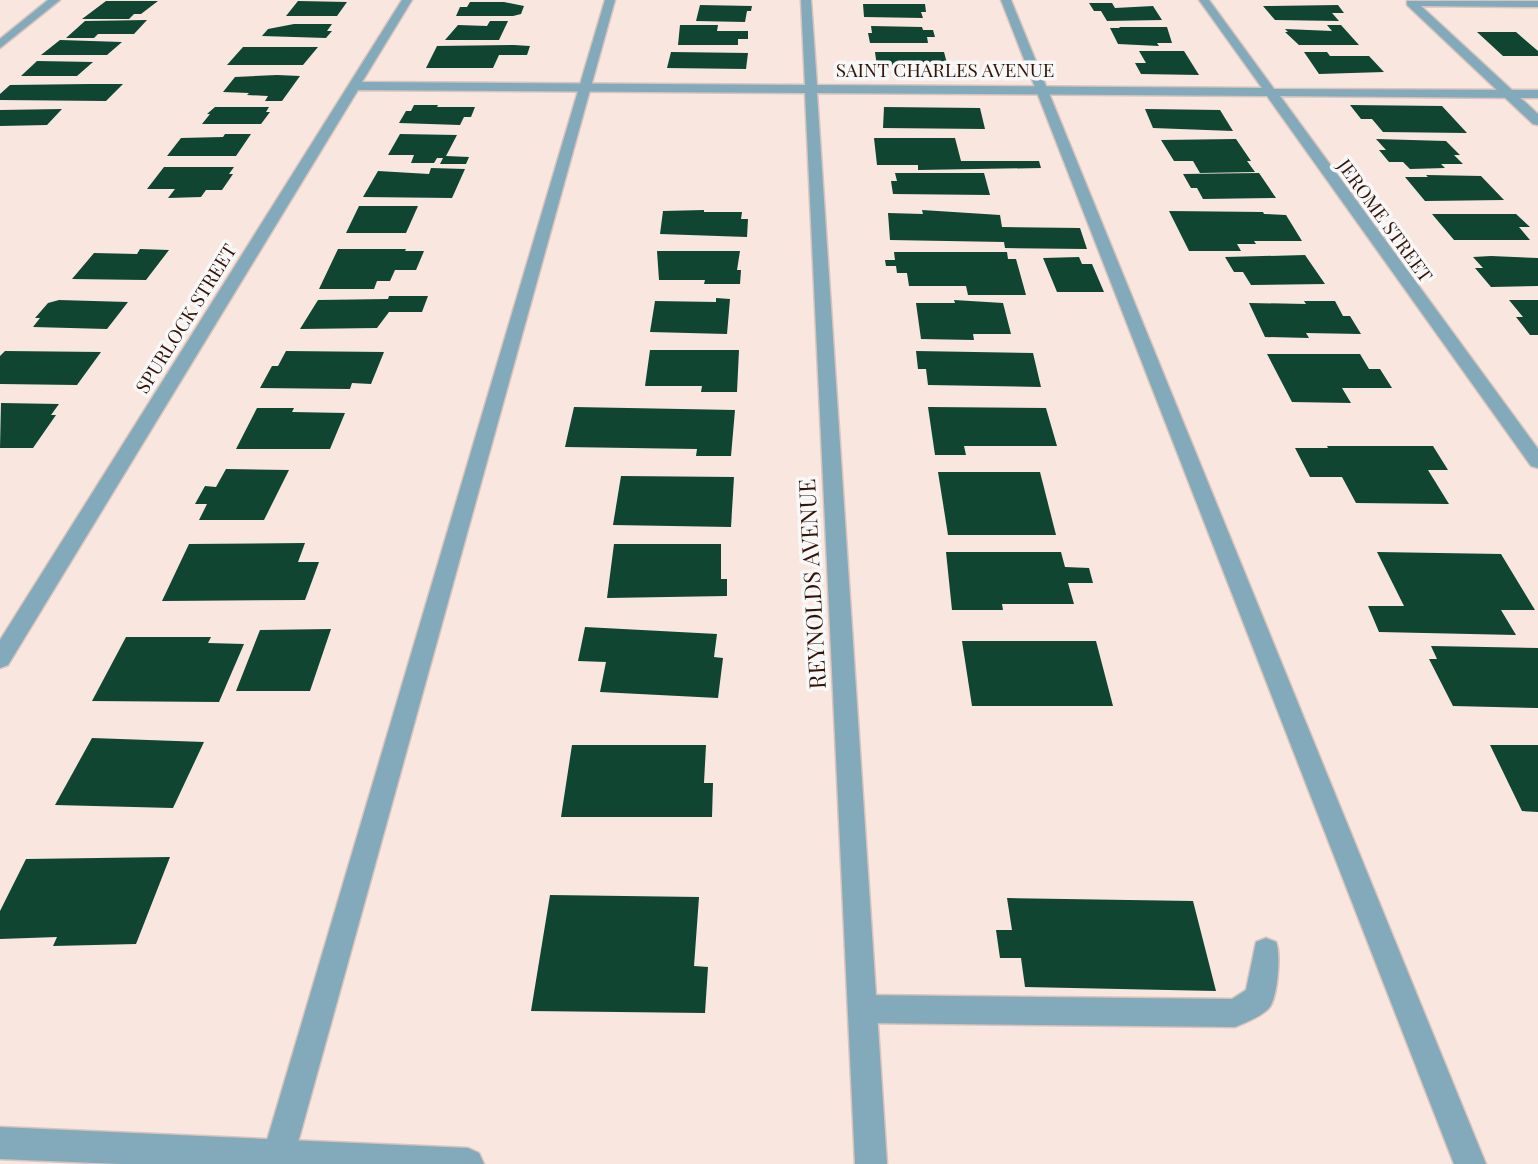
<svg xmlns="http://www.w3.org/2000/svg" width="1538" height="1164" font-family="'Playfair Display',serif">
<rect width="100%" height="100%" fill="#f8e6df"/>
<g fill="#0f4531">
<polygon points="106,1 158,1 141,14 134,14 129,19 82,19"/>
<polygon points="298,1 347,2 337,16 286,16"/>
<polygon points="470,2 504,2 524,6 521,14 513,16 456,16 460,7 467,7"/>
<polygon points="1089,3 1112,3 1115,8 1153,6 1162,20 1107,21 1101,11 1094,11"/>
<polygon points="863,4 925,4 926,12 921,12 923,18 864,17"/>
<polygon points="700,5 752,6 751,11 747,11 745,22 696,21"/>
<polygon points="1338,5 1344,13 1332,13 1339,21 1275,20 1263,6"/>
<polygon points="147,20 134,34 98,34 94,38 66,38 85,21"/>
<polygon points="490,21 508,21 499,40 445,40 458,25 487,26"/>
<polygon points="294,24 332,24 327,31 332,31 326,38 262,36 268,29"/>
<polygon points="680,25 718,25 717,31 748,31 748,39 738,39 738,45 678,45"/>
<polygon points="1327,25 1341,25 1359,45 1299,45 1285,32 1288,32 1285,29 1332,31"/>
<polygon points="871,26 922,27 923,30 933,30 935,37 927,37 928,43 870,43 868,33 872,33"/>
<polygon points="1119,27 1167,27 1172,43 1157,43 1159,46 1118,44 1110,28 1120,28"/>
<polygon points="1477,32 1516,32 1538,51 1538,56 1503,56"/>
<polygon points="60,40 122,42 107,55 41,55"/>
<polygon points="437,46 514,45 530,46 527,55 499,55 493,68 426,68"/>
<polygon points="243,47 318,47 303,65 227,65"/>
<polygon points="1139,51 1184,51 1199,75 1141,74 1135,63 1146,63"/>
<polygon points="671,52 748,53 746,69 667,68"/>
<polygon points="875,52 944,52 948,67 877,67"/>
<polygon points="1304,52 1327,52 1330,56 1369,56 1384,72 1319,74"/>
<polygon points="37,61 93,62 77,76 21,76"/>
<polygon points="277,75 300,76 282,101 265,101 268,96 247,95 249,93 223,92 235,77"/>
<polygon points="89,84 123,84 106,101 0,100 0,94 10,85"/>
<polygon points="414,105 438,105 437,107 475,107 471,117 464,117 460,125 399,123 406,111 411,111"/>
<polygon points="1350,105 1442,106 1467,133 1383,132 1372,119 1361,119"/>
<polygon points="215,107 269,107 266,112 270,112 261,124 202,124 210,114 207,114"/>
<polygon points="884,107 980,108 985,129 883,128"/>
<polygon points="62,109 47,125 0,126 0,110"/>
<polygon points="1145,109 1220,110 1233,131 1153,128"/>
<polygon points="225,134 251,134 236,156 167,156 181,138 223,137"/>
<polygon points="400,134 457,135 446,156 469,157 466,164 440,164 443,158 437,158 434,163 411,163 414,155 388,155"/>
<polygon points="874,138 955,138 961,161 1039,161 1041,168 918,170 918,165 877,165"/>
<polygon points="1236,139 1251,161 1247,161 1255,172 1200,173 1193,161 1174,161 1161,140"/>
<polygon points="1376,139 1446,141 1460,155 1454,155 1463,164 1441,164 1445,168 1410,169 1403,162 1389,162 1379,150 1386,150"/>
<polygon points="164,167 234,167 229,174 233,174 222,190 206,190 201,197 168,198 175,189 147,189"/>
<polygon points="431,168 465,169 452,198 363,197 378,171 429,174"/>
<polygon points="895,173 984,173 990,195 893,194 891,181 897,181"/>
<polygon points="1259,173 1276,198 1203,199 1197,188 1191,188 1183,174"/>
<polygon points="1426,175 1481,176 1504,200 1425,201 1405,177 1428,177"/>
<polygon points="359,206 418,206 406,233 346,233"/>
<polygon points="704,210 704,212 742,212 741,219 748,219 747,237 660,234 663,211"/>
<polygon points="922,210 1000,215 1002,227 1080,228 1087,249 1005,248 1004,242 890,240 888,213 923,214"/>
<polygon points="1169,211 1263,212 1264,214 1286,215 1302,241 1254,241 1256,244 1237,244 1241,251 1189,251"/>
<polygon points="1432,214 1516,214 1530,227 1519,227 1530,240 1454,240"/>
<polygon points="140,249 169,250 146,280 72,279 94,253 137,254"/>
<polygon points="338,249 406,249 405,251 424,251 416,270 395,270 390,281 377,281 374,289 319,289"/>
<polygon points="657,251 740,251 737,270 741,270 740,284 704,284 705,280 659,280"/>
<polygon points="894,252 1007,252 1008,259 1016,259 1026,295 968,295 966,286 909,286 907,273 897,273 896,266 886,266 885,260 895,260"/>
<polygon points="1305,255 1325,284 1251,285 1243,272 1234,272 1225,257"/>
<polygon points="1491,256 1538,258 1538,286 1491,287 1475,268 1483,268 1473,257"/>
<polygon points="1079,257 1082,264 1092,264 1104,292 1057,292 1043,258"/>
<polygon points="389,296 428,296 422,312 389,312 377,328 300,329 318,300 388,299"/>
<polygon points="716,298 730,299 727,334 650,332 655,301 716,302"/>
<polygon points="59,300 128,302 107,329 33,327 40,318 35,318 48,303"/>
<polygon points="954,300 1003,303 1011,334 973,334 974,340 921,339 916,303 955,303"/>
<polygon points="1509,300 1538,300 1538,335 1530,335 1516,317 1523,317"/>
<polygon points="1304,301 1335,301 1343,316 1350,316 1361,334 1306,333 1309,338 1265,337 1249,303 1306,304"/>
<polygon points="650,350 739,350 737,392 701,392 702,386 645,386"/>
<polygon points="5,351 101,352 77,385 0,384 0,356"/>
<polygon points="286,351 384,352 371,384 352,383 350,389 260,388 272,366 278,366"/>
<polygon points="916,351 1033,353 1041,387 928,385 926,369 918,369"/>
<polygon points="1267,354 1360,354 1369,369 1380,369 1392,388 1342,388 1351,403 1292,402"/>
<polygon points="1,403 59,404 51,415 56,415 33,448 0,448"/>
<polygon points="574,407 735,410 731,456 696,456 697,449 565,447"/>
<polygon points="928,407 1046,408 1057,446 964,446 966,455 935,455"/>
<polygon points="257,408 294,408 292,412 345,413 330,449 236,449"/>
<polygon points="1327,446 1433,446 1448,470 1428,470 1449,504 1356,503 1342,477 1310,477 1295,448 1328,448"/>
<polygon points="226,469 289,470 264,520 199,520 207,504 195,504 205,486 216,487"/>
<polygon points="938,472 1040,472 1056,535 948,535"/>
<polygon points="621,476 734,477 731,527 613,525"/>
<polygon points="305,543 298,562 319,562 305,600 162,601 189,544"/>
<polygon points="614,544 721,544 721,579 727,579 727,596 607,598"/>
<polygon points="946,552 1061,552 1065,567 1089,568 1093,583 1068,583 1074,604 1002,604 1003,610 952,610"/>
<polygon points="1377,552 1501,554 1535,610 1501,610 1516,635 1379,632 1368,606 1404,606"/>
<polygon points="585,627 717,634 714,657 723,658 718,698 600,692 606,662 578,661"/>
<polygon points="331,629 310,691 236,691 260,630"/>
<polygon points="126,637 211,637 208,643 244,644 219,702 92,701"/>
<polygon points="962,641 1096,641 1113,706 972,706"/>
<polygon points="1431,646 1538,648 1538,708 1453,706 1429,659 1437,659"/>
<polygon points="92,738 204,742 173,808 55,805"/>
<polygon points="572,745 706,745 704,783 713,783 712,817 561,817"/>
<polygon points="1490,745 1538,745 1538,812 1522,811"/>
<polygon points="170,857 136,944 53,946 57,937 0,939 0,911 26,859"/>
<polygon points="550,895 699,897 694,966 708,967 705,1013 531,1011"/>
<polygon points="1007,898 1193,901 1216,991 1025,987 1021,958 1000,958 996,930 1012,930"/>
</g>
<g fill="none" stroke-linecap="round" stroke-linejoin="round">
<g stroke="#d8c4bc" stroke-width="3">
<g id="lane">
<polygon points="605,0 615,0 292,1164 260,1164"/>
<polygon points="1001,0 1011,0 1486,1164 1454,1164"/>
<polygon points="1407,1 1538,1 1538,7 1421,6 1538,114 1538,125 1533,124 1407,5"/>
<path d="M1266 938 1276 942C1281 953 1278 997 1269 1008 1262 1016 1245 1023 1235 1027L862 1023 852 1019 848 1009 852 999 862 995 1232 999 1246 990 1256 942Z"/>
</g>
</g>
<g stroke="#d8c4bc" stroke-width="3">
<g id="street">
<polygon points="48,0 60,0 0,48 0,39"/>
<polygon points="402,0 412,0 362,82 805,85 801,0 811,0 817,85 1262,88 1199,0 1209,0 1274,89 1538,90 1538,98 1280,96 1538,449 1538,468 1531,466 1267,96 817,93 887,1164 855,1164 805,93 358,90 8,665 0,668 0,640"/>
<polygon points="0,1127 468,1148 479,1153 484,1164 121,1164 0,1159"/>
</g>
</g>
<use href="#lane" fill="#82aaba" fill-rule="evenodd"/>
<use href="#street" fill="#82aaba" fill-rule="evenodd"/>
</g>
<g text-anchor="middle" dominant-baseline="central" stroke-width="7" stroke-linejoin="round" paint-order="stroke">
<g font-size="19" fill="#331406" stroke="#f8f8f8">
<text x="945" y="69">SAINT CHARLES AVENUE</text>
<text transform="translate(1386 220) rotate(54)">JEROME STREET</text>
<text transform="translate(185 318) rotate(-58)">SPURLOCK STREET</text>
</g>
<g font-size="23" fill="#331406" stroke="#f8f8f8">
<text transform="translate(811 584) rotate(-93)">REYNOLDS AVENUE</text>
</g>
</g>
</svg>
